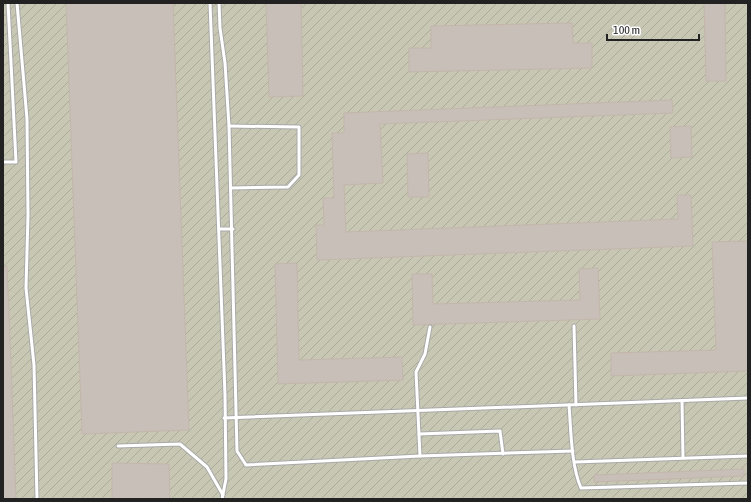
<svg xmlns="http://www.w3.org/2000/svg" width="751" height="502" font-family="'Asap Condensed',sans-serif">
<defs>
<pattern id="construction-furrows" width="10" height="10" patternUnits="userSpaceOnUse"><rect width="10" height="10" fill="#c7c7b4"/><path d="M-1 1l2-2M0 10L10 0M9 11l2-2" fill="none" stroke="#abab9a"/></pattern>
</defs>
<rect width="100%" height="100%" fill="#f2efe9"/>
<rect fill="url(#construction-furrows)" x="3" y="3" width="745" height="496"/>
<g fill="#c7bfb8" stroke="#c4b6ab">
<polygon points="66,3 173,3 189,430 82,434"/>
<polygon points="266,3 301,3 303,96 269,97"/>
<polygon points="704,3 725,3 726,81 706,81"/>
<polygon points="572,23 573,43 592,43 592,68 409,72 409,48 431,48 431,26"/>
<polygon points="672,100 673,113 380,124 383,183 344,185 346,232 678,219 677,195 691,195 693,246 317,260 316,225 324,225 323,198 334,198 332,133 344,133 344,113"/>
<polygon points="691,126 692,157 671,158 670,127"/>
<polygon points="428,153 429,197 408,197 407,154"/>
<polygon points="748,241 748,371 611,376 611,353 716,350 712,242"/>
<polygon points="297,263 299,360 402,357 403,380 278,384 275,264"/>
<polygon points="7,266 9,311 16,499 3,499 3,267"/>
<polygon points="598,268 600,319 413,325 412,274 432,274 433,304 580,300 579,269"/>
<polygon points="112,463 169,464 170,499 112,499"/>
<polygon points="744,469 744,476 594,482 594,475"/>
</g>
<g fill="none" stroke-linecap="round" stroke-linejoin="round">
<g stroke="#a9a9a9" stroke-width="5">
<g id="service">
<polyline points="17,3 27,119 28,215 26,288 34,365 37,499"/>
<polyline points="210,3 225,395 226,479 222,499"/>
<polyline points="219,3 220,28 225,63 229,126 237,451 246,465 420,456 573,451"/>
<polyline points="229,126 299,127 299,175 288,187 231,188"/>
<polyline points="3,162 16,162 8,3"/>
<polyline points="219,229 233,229"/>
<polyline points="574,326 576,405"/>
<polyline points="682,401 683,458"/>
<path d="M569 405C571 430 571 465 581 488L748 483"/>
<polyline points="224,418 748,398"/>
<polyline points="419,434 500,431 503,454"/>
<polyline points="118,446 180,444 207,467 223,495"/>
<polyline points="420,456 416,372 425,354 430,327"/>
<polyline points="575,462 748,456"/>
</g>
</g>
<use href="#service" stroke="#fff" stroke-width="3"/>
</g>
<rect width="751" height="502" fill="none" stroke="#222222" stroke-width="8"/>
<path d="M607 34v6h92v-6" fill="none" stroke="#222222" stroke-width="2"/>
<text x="613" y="34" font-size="12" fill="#222222" stroke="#ffffff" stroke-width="3" paint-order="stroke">100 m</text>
</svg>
